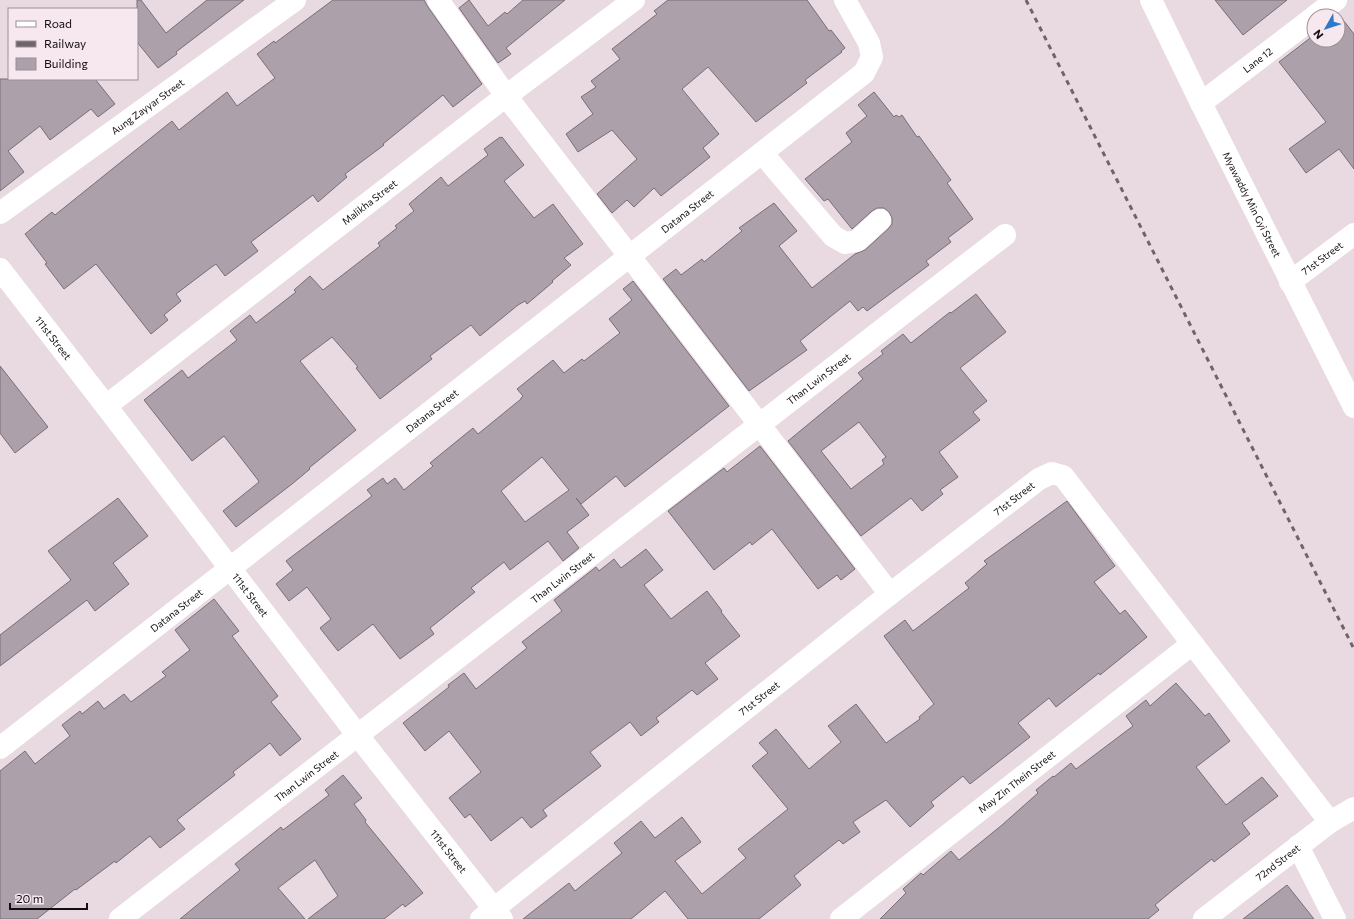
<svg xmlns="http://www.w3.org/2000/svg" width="1354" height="919" font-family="Commissioner,sans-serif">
<rect width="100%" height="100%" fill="#e9dae1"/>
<g fill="#aca1ab" stroke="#786e77" fill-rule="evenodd">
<polygon points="137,0 141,0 166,33 207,0 244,0 176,52 177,54 158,68 137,42"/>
<polygon points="333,0 424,0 428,7 482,84 453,107 443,95 383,144 384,145 345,174 347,177 318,202 313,195 251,242 258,251 225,276 216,264 209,269 176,294 181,301 164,315 168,320 151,334 96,264 64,289 45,264 47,263 25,234 52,212 55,215 172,121 179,130 227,92 237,106 275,78 257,54 274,41 275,43"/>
<polygon points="469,0 488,26 505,12 507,14 523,0 565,0 506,48 511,54 498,63 459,8"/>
<polygon points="668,0 807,0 829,31 831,30 845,48 841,51 842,52 805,80 807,83 756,122 708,67 682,89 719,134 703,148 710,157 661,196 654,188 634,207 627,200 612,213 597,194 637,159 612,130 578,152 566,134 593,114 581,97 596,87 591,81 620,59 612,49 657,14 654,11"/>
<polygon points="1215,0 1287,0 1243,35"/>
<polygon points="1340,16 1354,34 1354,169 1339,149 1306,173 1289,149 1326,122 1279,62 1314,35 1314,40 1338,40 1338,17"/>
<polygon points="0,79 95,79 115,104 98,117 91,109 50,140 40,126 8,151 24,172 0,191"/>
<polygon points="874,92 894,117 896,115 899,117 902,115 917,137 919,136 951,180 947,183 973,219 948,238 951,242 926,261 929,265 867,311 863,307 858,311 850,301 800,341 807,350 749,391 663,279 676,269 681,275 702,259 704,262 742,231 739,228 774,203 797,231 779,246 812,288 855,254 865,250 888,229 892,224 892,218 889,212 884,208 877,208 872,211 852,229 828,199 824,201 805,179 852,142 846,133 867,116 858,105"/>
<polygon points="500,137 500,138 502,137 524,165 504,181 534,218 553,204 583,244 564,258 571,265 552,281 553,282 527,304 525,301 518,305 480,336 471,325 430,356 432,359 380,399 356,368 358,367 332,337 300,361 356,430 309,468 310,469 292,484 236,527 223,511 259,482 258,480 224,436 192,461 144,400 182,370 188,378 237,340 230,331 250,315 256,323 296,292 294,290 310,276 323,290 380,246 378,243 397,228 395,226 414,211 409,204 441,177 448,186 488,155 484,149"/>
<path d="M633 281 729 406 625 487 616 476 581 504 576 498 589 515 567 532 579 548 563 561 548 541 510 570 504 562 471 588 475 592 430 628 434 634 400 659 373 624 338 651 320 628 331 619 307 587 289 601 276 584 293 570 286 561 372 496 367 490 383 478 387 484 395 478 404 490 433 466 430 463 473 428 478 434 521 399V398L523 396 517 389 553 360 564 373 582 359 584 361 620 333 609 319 632 300 623 289ZM542 457 569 490 525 522 501 491Z"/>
<path d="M976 294 1006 332 960 368 987 401 973 412 980 420 939 452 958 477 940 490 943 494 922 511 911 498 861 536 788 441 863 379 858 373 883 354 881 351 903 334 911 343 950 312 951 313ZM859 422 886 457 882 460 884 464 851 489 821 451Z"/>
<polygon points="0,366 48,427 15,453 0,433"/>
<polygon points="760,446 855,569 841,580 837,575 818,589 772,529 752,545 750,542 714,570 668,511 724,468 727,472"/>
<polygon points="118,498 148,536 113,563 129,584 95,611 87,600 0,666 0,635 71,580 48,551"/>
<polygon points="1067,501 1115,566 1094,582 1120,614 1125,610 1147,637 1100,675 1099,673 1056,707 1049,698 1018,723 1030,737 970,784 963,776 931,802 934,806 910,827 886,800 853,822 860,832 843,844 839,840 794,876 801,885 759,919 688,919 665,891 631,919 523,919 569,883 575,891 622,853 614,843 641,821 655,838 682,817 701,842 675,861 702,894 746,858 738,849 788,809 752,766 768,753 759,743 776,729 809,769 841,742 828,726 856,704 886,743 920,719 919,717 934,704 884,636 905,620 913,631 969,588 965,583 987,564 984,561"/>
<polygon points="646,549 663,570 644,585 671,619 707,591 722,611 721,612 740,636 705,663 718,679 697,695 692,690 656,718 659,722 641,736 630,722 590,752 601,766 543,810 547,816 531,828 522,817 491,841 470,814 465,818 449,798 481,772 449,731 425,751 403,723 449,687 448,685 464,673 476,689 527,648 522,642 562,611 554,600 596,567 599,571 614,559 621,568"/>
<polygon points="214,599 239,631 232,636 278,696 271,702 301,739 280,756 270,743 233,772 235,775 177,820 185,829 160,848 150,836 116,863 115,861 76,890 75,889 37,919 0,919 0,771 25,751 35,764 70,736 62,725 80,711 82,714 98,701 104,709 124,694 131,702 166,676 162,672 190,650 175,630"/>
<polygon points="1176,683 1205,716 1209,713 1230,741 1196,767 1226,805 1262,777 1278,796 1242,823 1250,834 1214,862 1212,859 1173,890 1155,905 1159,910 1148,919 880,919 906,893 903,889 921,873 923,875 951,851 959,860 1002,825 1038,793 1036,790 1053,776 1054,777 1071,763 1076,769 1133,726 1126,716 1146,700 1150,706"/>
<polygon points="343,775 362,798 354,804 366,820 365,822 423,893 405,907 403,904 384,919 308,919 338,896 315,860 278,888 305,919 180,919 240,870 235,864 281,827 283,830 329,795 325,790"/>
<polygon points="1287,885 1314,919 1243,919"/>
</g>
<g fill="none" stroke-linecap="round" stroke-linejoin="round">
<g stroke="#fff" stroke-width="22">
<polyline points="438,0 506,96 890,594"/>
<polyline points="1315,16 1336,0"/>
<path id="s1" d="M1201 103 1314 17"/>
<polyline points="762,153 833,236 845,243 857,241 880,220"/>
<path id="s2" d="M0 213 295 0"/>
<path id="s3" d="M0 269 106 406 359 737 502 919"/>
<path id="s4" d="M1290 282 1354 234"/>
<path id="s5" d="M106 406 506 96 634 0"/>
<path id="s6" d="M0 748 864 73 872 57 869 43 845 0"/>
<polyline points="1298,846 1335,919"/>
<path id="s7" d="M120 919C416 693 709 462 1005 235"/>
<path id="s8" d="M481 919 890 594 1039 479 1052 473 1063 476 1330 822"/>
<path id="s9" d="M841 919 1192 644"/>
<path id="s10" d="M1204 919 1330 822 1354 808"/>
</g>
<path stroke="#fff" stroke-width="22" id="s11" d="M1151 0 1201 103 1354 407"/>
<polyline stroke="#6f6569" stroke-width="3" stroke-dasharray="5 5" stroke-linecap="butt" points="1026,0 1354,649"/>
</g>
<g text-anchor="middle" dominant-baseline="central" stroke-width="3" stroke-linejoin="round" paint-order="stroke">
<g font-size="10" fill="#130e10" stroke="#f7e7ee">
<text stroke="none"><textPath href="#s1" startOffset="71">Lane 12</textPath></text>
<text stroke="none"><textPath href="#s2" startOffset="182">Aung Zayyar Street</textPath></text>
<text stroke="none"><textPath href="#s5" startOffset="333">Malikha Street</textPath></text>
<text stroke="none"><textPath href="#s11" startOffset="228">Myawaddy Min Gyi Street</textPath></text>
<text stroke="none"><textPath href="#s6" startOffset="872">Datana Street</textPath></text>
<text stroke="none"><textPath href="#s4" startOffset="40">71st Street</textPath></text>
<text stroke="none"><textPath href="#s3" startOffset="87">111st Street</textPath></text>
<text stroke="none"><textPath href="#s7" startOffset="883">Than Lwin Street</textPath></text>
<text stroke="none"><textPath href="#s6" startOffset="548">Datana Street</textPath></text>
<text stroke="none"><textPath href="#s8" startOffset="679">71st Street</textPath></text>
<text stroke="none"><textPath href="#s7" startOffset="559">Than Lwin Street</textPath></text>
<text stroke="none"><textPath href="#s3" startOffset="411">111st Street</textPath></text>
<text stroke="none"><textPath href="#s6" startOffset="224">Datana Street</textPath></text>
<text stroke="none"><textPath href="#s8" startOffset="355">71st Street</textPath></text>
<text stroke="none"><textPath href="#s7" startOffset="235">Than Lwin Street</textPath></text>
<text stroke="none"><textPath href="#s9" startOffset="223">May Zin Thein Street</textPath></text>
<text stroke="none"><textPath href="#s3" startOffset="735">111st Street</textPath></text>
<text stroke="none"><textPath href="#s10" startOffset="93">72nd Street</textPath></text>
</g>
</g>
<rect x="8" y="8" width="130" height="72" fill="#f7e7ee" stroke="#9c9095"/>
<rect x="16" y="21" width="20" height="6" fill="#ffffff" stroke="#9c9095"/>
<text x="44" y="28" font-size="12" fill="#130e10">Road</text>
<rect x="16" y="41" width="20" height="6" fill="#6f6569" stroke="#9c9095"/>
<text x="44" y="48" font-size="12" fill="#130e10">Railway</text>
<rect x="16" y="58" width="20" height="12" fill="#aca1ab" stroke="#9c9095"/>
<text x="44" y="68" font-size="12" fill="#130e10">Building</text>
<g transform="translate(1326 28) rotate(231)"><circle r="19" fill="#f7e7ee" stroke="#9c9095"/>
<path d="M0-3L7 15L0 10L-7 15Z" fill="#2e79c9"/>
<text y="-6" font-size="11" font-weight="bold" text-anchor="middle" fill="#130e10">N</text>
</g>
<path d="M10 903v6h77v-6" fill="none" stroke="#130e10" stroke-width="2"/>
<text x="16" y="903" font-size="12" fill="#130e10" stroke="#f7e7ee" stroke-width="3" paint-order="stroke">20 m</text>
</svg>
